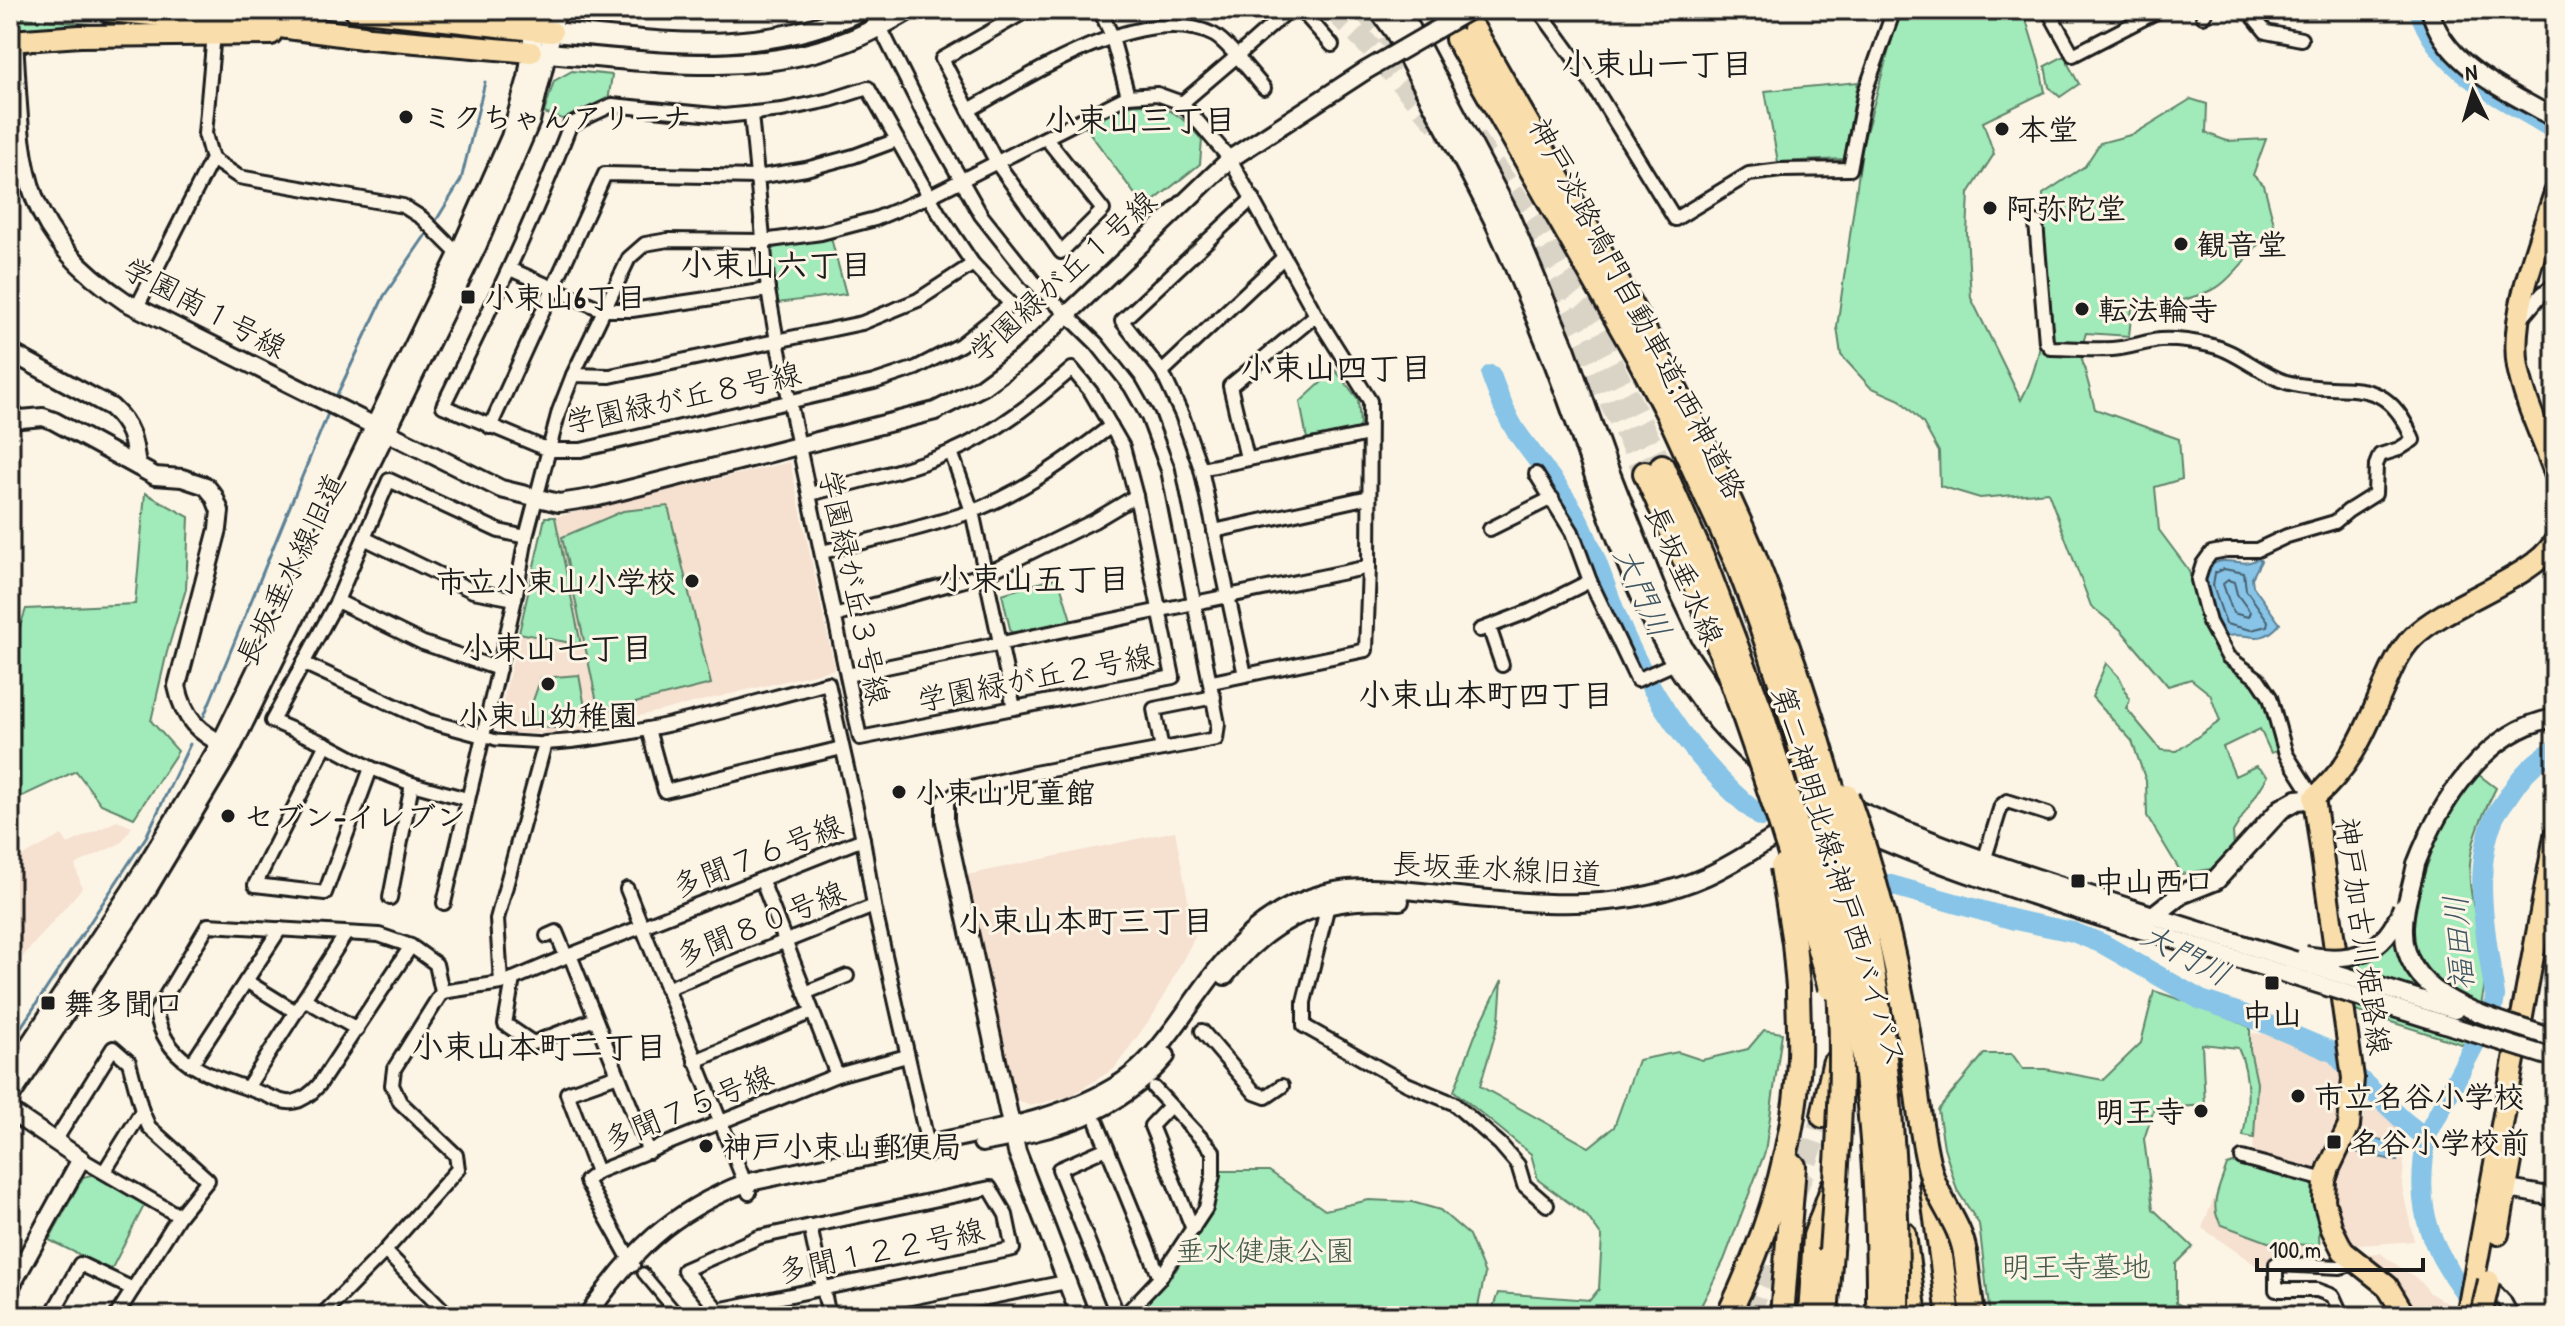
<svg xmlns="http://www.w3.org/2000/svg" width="2565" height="1326" font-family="'Patrick Hand','Klee One',sans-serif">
<rect width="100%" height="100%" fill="#fcf5e5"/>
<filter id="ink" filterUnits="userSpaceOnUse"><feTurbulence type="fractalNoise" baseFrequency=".0125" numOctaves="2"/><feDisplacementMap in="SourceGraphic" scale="16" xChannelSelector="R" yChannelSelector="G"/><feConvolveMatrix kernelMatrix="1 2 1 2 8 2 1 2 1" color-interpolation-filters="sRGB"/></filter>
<g filter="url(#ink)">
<g fill="#f6e0d0">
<polygon points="790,462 835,669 597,726 574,734 506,733 498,723 519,633 580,644 555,517"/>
<polygon points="117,821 132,827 121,843 75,865 82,888 19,961 21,1007 10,1007 10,863 62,835 68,844"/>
<polygon points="1175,831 1195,937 1155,1012 1114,1069 1070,1096 1030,1106 1016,1099 967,875"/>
<polygon points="2250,1033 2289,1036 2338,1060 2341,1085 2337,1126 2315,1171 2253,1154 2257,1083 2250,1050"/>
<polygon points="2366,1096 2406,1136 2402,1187 2414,1241 2360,1245 2351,1243 2345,1237 2332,1207 2333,1180 2360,1120 2364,1119"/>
<polygon points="2227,1165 2314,1186 2313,1199 2320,1229 2317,1236 2320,1246 2331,1263 2272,1255 2263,1270 2202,1228"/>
<polygon points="2380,1253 2422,1283 2430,1293 2458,1310 2457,1316 2411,1316 2361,1254"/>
</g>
<g fill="#a1eab9" stroke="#5e836a" stroke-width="2">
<path d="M1900 10H2023L2039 62 2045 92 1983 122 1994 154 1969 193 1967 233 1971 298 2021 400C2055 339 2043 261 2043 194L2085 166 2100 143 2134 134 2191 99 2207 104 2206 133 2227 141 2266 139 2253 175 2264 185 2274 224C2263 239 2231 280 2216 288 2189 301 2161 306 2132 308L2129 336 2086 333 2080 352 2095 409 2179 439 2182 479 2155 487 2159 530 2188 569 2219 655 2258 689 2280 750 2271 753 2260 729 2223 747 2235 776 2256 766 2268 776 2233 832 2234 846 2211 869 2182 874 2147 816 2146 781 2132 741 2092 697 2106 663 2120 678 2130 700 2126 708 2161 750 2177 751 2220 721 2210 694 2191 679 2168 686 2121 630 2091 606 2048 492 1980 498 1940 486 1939 452 1923 423 1900 400 1870 387 1841 355 1837 327 1863 143Z"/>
<polygon points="10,17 116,26 10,33"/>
<polygon points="2066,55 2070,62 2068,64 2079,84 2060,97 2049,87 2045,66"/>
<polygon points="572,71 612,75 608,102 569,121 544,113 554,81"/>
<polygon points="1858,82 1844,159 1778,162 1765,91"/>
<path d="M1137 104C1172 105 1180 115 1202 140L1200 164 1145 208 1084 125 1120 107Z"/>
<polygon points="831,238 846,294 778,303 770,252 778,243"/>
<polygon points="1335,370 1358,399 1360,425 1356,430 1307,439 1300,402"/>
<polygon points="145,493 189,517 186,589 167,652 151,721 178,751 134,818 101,804 76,771 14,800 10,798 10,655 26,609 135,604"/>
<polygon points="668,506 711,684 599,712 562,537 623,511"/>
<polygon points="545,517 555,517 581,645 519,633"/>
<polygon points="1058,577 1071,620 1011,633 1002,594"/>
<polygon points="579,675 588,723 553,728 524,726 541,678"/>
<path d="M2479 775 2496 788C2481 817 2467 848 2470 882 2472 913 2485 943 2485 974 2485 998 2476 1023 2468 1046L2349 1009 2341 961 2411 914 2438 833 2457 801Z"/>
<polygon points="1502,980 1499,1021 1480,1086 1589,1147 1614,1127 1638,1060 1678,1052 1702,1060 1748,1049 1764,1030 1782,1033 1765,1152 1724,1260 1696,1316 1490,1316 1498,1293 1590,1300 1599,1289 1602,1237 1587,1216 1538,1180 1531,1154 1454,1091 1476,1033"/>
<path d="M2154 991 2206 1008 2250 1027V1050L2257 1083 2254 1138 2243 1136C2249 1107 2251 1075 2238 1048L2202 1044 2205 1105 2154 1109 2144 1139 2153 1209 2193 1247 2176 1264V1303L2201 1316H1990L1979 1224 1957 1190 1944 1147 1938 1110 1984 1054H2012L2023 1069H2045L2103 1080 2141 1043Z"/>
<path d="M2239 1161 2311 1181C2312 1183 2319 1222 2319 1227 2320 1234 2318 1238 2320 1246L2268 1242 2222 1225C2207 1208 2221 1184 2227 1165Z"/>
<polygon points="1220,1171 1269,1171 1325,1210 1369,1200 1412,1202 1440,1210 1469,1235 1485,1274 1476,1316 1147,1316 1144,1306 1176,1270 1211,1212"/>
<polygon points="95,1174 145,1204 111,1270 49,1240 83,1177"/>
</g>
<g fill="#87c4e7" stroke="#5c8196" stroke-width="2">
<path d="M2258 558 2261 561 2252 578 2253 586 2280 624C2258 649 2247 629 2223 637 2215 620 2189 565 2222 561 2235 560 2247 567 2258 558Z"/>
<polygon points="2359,1135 2400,1144 2397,1161 2356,1152"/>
</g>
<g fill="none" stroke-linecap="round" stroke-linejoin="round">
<g stroke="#475f6d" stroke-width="2">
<polygon points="2224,569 2244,573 2246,590 2268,621 2267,626 2251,630 2226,624 2213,586 2215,573"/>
<polygon points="2228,580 2234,582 2237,594 2250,612 2248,617 2233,613 2223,584"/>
</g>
<g stroke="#5c8196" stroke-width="3">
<polyline points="434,224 461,180 485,82"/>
<polyline points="334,401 384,296 429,230"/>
<polyline points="204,716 329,411"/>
<polyline points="10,1044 146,837 190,744"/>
</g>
<g stroke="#87c4e7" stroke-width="20">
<path d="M2419 10C2438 70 2498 95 2548 126"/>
<path d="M1491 375C1498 394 1505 414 1516 431 1535 459 1559 485 1576 515 1596 552 1607 595 1624 634 1656 704 1701 769 1761 817"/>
<polyline points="1887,884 2015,920 2073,932 2103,944 2201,1000 2243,1014 2335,1053 2351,1071 2405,1122 2418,1132 2427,1135"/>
<path d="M2478 1310C2430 1249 2413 1214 2427 1135L2493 1009 2495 996C2487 940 2471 873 2494 818 2498 809 2506 800 2511 792 2522 774 2537 760 2555 749"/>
</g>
<g stroke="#dad4c7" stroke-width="22" stroke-dasharray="22 11" stroke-linecap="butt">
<polyline points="1333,10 1360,36 1447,135"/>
<polyline points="1363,10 1401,50"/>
<polyline points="1440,10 1457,39"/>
<path d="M1474 138C1495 168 1518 197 1537 228 1584 305 1623 385 1662 466"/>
<polyline points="1531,255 1580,339 1645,473"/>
<polyline points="1748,1316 1770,1264 1823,1116"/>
</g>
<g stroke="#1c1c1c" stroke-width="15">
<g id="pedestrian">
<polyline points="483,736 496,740 545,743"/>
<polyline points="643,1273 679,1316"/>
</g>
</g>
<g stroke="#1c1c1c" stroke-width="18">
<g id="minor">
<polyline points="868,10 880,27 921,109 981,215 1034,282 1097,344 1131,387 1148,417 1168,470 1218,724 1216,739 1029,774 959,791 945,802"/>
<polyline points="1028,10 942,59 997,163 1061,252 1103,210 1046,138"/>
<polyline points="1100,10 1111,34 1128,96"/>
<polyline points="1301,10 1332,45"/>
<polyline points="1539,10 1587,76 1675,219 1749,174 1781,170 1850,169 1865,92 1894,10"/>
<polyline points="2048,10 2073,55 2160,10"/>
<polyline points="2248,10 2266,32 2301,39"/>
<polyline points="2203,16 2207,10"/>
<path d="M868 88 938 212 973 264 1011 304 960 345 916 368 874 382 581 450H549L443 406C488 314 533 222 570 125L612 105 724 116 782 110 830 100Z"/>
<polyline points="1264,88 1237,56 1289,10"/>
<path d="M969 110C1030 76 1143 0 1214 35 1223 40 1230 49 1237 56L1182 103"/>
<path d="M751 114 768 290 777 341 860 738 1173 677 1136 496 1123 447 1091 392 1072 369C1035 401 996 433 951 452 906 471 857 482 810 494"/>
<polyline points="212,159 239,177 403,206 422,218 458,254"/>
<path d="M2036 222 2046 342 2051 348C2071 348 2092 350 2112 349 2128 348 2144 342 2160 340 2175 339 2195 342 2209 345 2238 351 2258 373 2286 382 2344 399 2384 367 2413 440L2399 449 2380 455 2376 465 2375 494 2348 511 2335 522 2287 536 2257 550H2226L2211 553 2203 564 2198 580 2209 622 2228 657 2258 679 2270 697 2286 754 2314 798"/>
<polyline points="510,269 603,310 632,310 768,290"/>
<polyline points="137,307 212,159 205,134 214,33"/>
<polyline points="2521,319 2543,293 2555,284"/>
<polyline points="1162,372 1284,257"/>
<polyline points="573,375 610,376 862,323 918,300 973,264"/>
<polyline points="490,427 605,174 757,177 806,169 854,156 897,140"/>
<polyline points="951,452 972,511 1014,708"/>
<polyline points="1247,458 1230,386 1316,315"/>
<polyline points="1201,469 1369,434"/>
<polyline points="1536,474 1572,532 1590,581 1637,680 1675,663"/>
<polyline points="1490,529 1552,498"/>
<polyline points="1214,531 1369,497"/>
<polyline points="364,538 473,591 515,599"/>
<path d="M822 552C871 540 921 529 970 512 1021 493 1068 459 1111 426"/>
<polyline points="337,601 423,643 499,669"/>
<polyline points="834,616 986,574 1094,521 1136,496"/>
<polyline points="1489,627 1502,665"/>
<polyline points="1480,630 1530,611 1590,581"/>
<polyline points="303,663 428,721 483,736"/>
<polyline points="1245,675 1201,469 1182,415 1162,372 1122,321 1253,198"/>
<polyline points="1212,682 1366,650 1369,567"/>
<polyline points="648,729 665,791 842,748"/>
<polyline points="326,744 255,885 325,893 371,768"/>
<polyline points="1162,749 1154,709 1214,697"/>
<polyline points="467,799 412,784 371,768 326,744 272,721 337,601 389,480 499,531 526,537"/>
<polyline points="1984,861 2001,806 2007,801 2048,814"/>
<polyline points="762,881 837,1075"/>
<polyline points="627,889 749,1193"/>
<polyline points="390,898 412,784"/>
<polyline points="1329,901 1304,1002 1304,1026 1407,1084 1453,1103 1500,1144 1518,1165 1524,1185 1547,1205"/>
<polyline points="444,903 515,599 526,537 559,411 573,375 629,258 645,244 668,240 763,241 821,233 875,219 930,196 1128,96 1157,94 1182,103 1230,159 1316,315 1370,401 1369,567 847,675"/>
<polyline points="547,936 556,932 566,956"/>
<polyline points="570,955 513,979 505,1024 533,1043 595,1019"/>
<path d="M513 979 501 983 497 919 545 743C641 738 735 707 828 683L863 839"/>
<polyline points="246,981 296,1012"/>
<polyline points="666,989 874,906"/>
<polyline points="442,992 501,983"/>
<polyline points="805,993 847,976"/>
<polyline points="304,999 357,1029"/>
<polyline points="1202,1031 1255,1093 1266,1097 1282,1086"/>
<polyline points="695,1061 812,1012"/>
<polyline points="191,1065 280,929"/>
<polyline points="247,1088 345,935"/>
<polyline points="1170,1106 1151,1126 1193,1229"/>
<polyline points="1097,1123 1160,1278"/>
<polyline points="55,1141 113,1048 129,1062 142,1111 149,1127 208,1180 179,1216"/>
<polyline points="1107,1148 1059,1169 1118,1316"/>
<polyline points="649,1152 570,955 863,839 874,906 930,1154"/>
<polyline points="2242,1158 2325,1180"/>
<polyline points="81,1159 179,1216 116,1316"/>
<polyline points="104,1172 142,1111"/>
<polyline points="597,1172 567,1093 618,1075"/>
<polygon points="990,1188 1006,1215 1013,1249 718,1310 684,1270 759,1237"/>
<polyline points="810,1226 829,1316"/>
<polyline points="385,1251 449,1316"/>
<polyline points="633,1265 586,1181 597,1172 837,1075 907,1056"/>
<polyline points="2488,1284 2504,1301 2512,1316"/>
<polyline points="51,1316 80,1264 133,1289"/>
<path d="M321 1316 385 1251 458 1169 456 1155 400 1102 392 1085 394 1069 442 992 436 964 411 946 379 935 208 925 156 1012C166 1066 213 1076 258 1092 268 1095 283 1104 293 1102 304 1100 312 1093 319 1085L411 946"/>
<polyline points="897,1316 1066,1282"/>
<polyline points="1124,1316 1160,1278 1206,1208 1213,1175 1213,1151 1154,1088"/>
<polyline points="2342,1316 2333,1296 2317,1290 2276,1290 2276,1264 2340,1267 2356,1263"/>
</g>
</g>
<g stroke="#1c1c1c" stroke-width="22">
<g id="tertiary">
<path d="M2430 10C2445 67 2509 91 2555 119"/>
<path d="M14 40C22 162 15 227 126 302L501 489 559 503 598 497 935 411 982 387 1023 357 1230 159 1365 71"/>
<path d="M10 352 111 407C131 425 134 440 137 466"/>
<path d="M10 420 43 417 54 421 155 476 182 478 206 486 214 496 220 511 218 529 177 686C184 720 198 732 229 748"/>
<polyline points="945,802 945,822 1017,1152 1080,1316"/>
<path d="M2416 864C2439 804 2485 729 2555 718"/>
<polyline points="2153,916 2300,962"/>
<polyline points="2144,930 2295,977"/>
<path d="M1225 976C1272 915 1324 896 1400 901"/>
<polyline points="10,1073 131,890 220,744 458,254 510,137 527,78 531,52"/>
<polyline points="10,1098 143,897 231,750 477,247 531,121 550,42"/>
<polyline points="10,1111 81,1159 10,1288"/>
<path d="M982 1143C1055 1129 1116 1116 1166 1056"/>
<polyline points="2497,1187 2555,1197"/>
<path d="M587 1316C632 1251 669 1213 745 1183 806 1170 867 1157 928 1144 993 1130 1065 1119 1122 1082 1146 1066 1163 1043 1180 1020 1221 963 1253 912 1326 893 1368 882 1415 892 1458 896 1544 905 1626 912 1707 876 1737 862 1763 844 1791 827"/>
</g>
</g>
<g stroke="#1c1c1c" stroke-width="24">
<g id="secondary">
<path d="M538 10 531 52C637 58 745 81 848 41 870 33 889 21 909 10"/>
<path d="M555 10 552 32C661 41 758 59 861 10"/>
<path d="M1379 10 1395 32C1427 95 1463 157 1494 220 1514 264 1533 310 1551 355 1608 496 1639 663 1762 765"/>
<polyline points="1398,10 1408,24 1508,213 1566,351 1606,463 1658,595 1683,648 1717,698 1746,728"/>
<path d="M1844 805C1944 851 2048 883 2153 916L2181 894 2216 880 2281 809 2297 800 2314 798"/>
<path d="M1852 826C1946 869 2046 899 2144 930"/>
</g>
</g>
<g stroke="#1c1c1c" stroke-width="26">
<g id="primary">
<path d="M2555 193C2539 242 2509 315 2518 367 2525 404 2543 438 2555 473"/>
<polyline points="2498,1234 2512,1155"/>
<path d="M2405 1316 2387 1286 2343 1251 2332 1229 2324 1201 2325 1180 2329 1168 2349 1126 2353 1078 2314 798C2348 769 2363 737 2380 696 2389 676 2397 653 2413 637 2448 602 2534 579 2555 541"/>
<polyline points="2467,1316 2555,836"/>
</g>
</g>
<g stroke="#1c1c1c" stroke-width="26">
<g id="trunk">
<polyline points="355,10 552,32"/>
<polyline points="347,36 531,52"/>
<polyline points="10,41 80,36 271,34"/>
</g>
</g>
<g stroke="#1c1c1c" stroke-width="28">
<g id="motorway">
<polyline points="108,10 265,24 363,37"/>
<path d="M1474 30C1572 203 1676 372 1754 555"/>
<polyline points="1457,39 1637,355 1673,424 1737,563"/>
<polyline points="1662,466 1706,566"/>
<polyline points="1645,473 1690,572"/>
<polyline points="1884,1005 1911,1086"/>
<polyline points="1823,1116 1834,1064"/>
<polyline points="1931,1182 1949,1316"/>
<polyline points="1904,1234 1915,1316"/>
<polyline points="1965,1253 1973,1316"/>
<path d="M1728 1316C1765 1240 1791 1158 1798 1074 1801 1045 1798 1016 1798 987"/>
<polyline points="1782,1316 1794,1166"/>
<polyline points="1810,1316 1815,1236 1833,1186"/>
<polyline points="1826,1316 1831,1251"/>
</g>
</g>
<use href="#pedestrian" stroke="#fcf5e5" stroke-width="9"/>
<use href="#minor" stroke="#fcf5e5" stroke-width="12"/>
<use href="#tertiary" stroke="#fcf5e5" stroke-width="16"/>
<use href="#secondary" stroke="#fcf5e5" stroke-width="18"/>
<use href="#primary" stroke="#f9deab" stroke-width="20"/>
<use href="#trunk" stroke="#f9deab" stroke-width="20"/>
<use href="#motorway" stroke="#f9deab" stroke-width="22"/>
<g stroke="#1c1c1c" stroke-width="22" stroke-linecap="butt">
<g id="tertiary-bridge">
<polyline points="1365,71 1470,10"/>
<path d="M2416 864C2412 886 2403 909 2404 932 2404 1001 2497 1018 2550 1037"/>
<path d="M2305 955C2351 963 2385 955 2402 907"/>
<polyline points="2300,962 2455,1010"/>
<polyline points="2295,977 2547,1056"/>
</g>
</g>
<g stroke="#1c1c1c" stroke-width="26" stroke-linecap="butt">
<polyline id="primary-bridge" points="2481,1316 2489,1281"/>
</g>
<g stroke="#1c1c1c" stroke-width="28" stroke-linecap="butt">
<g id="motorway-bridge">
<path d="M1754 555C1816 713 1864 879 1884 1048 1894 1137 1898 1227 1897 1316"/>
<path d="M1737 563C1834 809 1880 1050 1878 1316"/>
<polyline points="1706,566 1760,708 1835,947"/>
<path d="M1690 572C1744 708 1790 846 1830 988"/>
<path d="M1847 796C1876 877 1897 959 1910 1044 1917 1085 1919 1129 1930 1170 1937 1200 1960 1222 1965 1253"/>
<polyline points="1782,867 1794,943 1798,987"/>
<path d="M1831 1251C1838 1154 1846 1058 1837 961"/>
</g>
</g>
<use href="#tertiary-bridge" stroke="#fcf5e5" stroke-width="16"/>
<use href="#primary-bridge" stroke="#f9deab" stroke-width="20"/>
<use href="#motorway-bridge" stroke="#f9deab" stroke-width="22"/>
</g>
</g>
<g fill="#1c1c1c" stroke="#fcf5e5" stroke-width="3">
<circle cx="406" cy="117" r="8"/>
<circle cx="2002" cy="129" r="8"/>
<circle cx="1990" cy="208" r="8"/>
<circle cx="2181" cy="244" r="8"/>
<rect x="460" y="289" width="16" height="16" rx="4"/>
<circle cx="2082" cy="309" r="8"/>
<circle cx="692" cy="581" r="8"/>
<circle cx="548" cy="684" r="8"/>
<circle cx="899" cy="792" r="8"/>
<circle cx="228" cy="816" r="8"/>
<rect x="2070" y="873" width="16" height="16" rx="4"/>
<rect x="2264" y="975" width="16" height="16" rx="4"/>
<rect x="40" y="995" width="16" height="16" rx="4"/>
<circle cx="2298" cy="1096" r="8"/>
<circle cx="2201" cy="1111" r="8"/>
<rect x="2326" y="1134" width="16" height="16" rx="4"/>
<circle cx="706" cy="1146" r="8"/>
</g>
<g text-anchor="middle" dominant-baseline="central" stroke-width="6" stroke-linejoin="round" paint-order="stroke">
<g font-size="30" font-weight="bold" fill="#1c1c1c" stroke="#fcf5e5" text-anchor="start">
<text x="422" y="117">ミクちゃんアリーナ</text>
<text x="2018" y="129">本堂</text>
<text x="2006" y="208">阿弥陀堂</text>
<text x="2197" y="244">観音堂</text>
<text x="484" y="297">小束山6丁目</text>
<text x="2098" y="309">転法輪寺</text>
<text x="676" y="581" text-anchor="end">市立小束山小学校</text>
<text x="548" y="715" text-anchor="middle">小束山幼稚園</text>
<text x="915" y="792">小束山児童館</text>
<text x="244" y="816">セブン-イレブン</text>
<text x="2094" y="881">中山西口</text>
<text x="64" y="1003">舞多聞口</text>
<text x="2272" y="1014" text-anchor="middle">中山</text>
<text x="2314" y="1096">市立名谷小学校</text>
<text x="2185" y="1111" text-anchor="end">明王寺</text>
<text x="2350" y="1142">名谷小学校前</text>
<text x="722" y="1146">神戸小束山郵便局</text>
</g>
<g font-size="30" fill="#1c1c1c" stroke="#fcf5e5">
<text transform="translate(1062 276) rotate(-42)">学園緑が丘１号線</text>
<text transform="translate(205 307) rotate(28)">学園南１号線</text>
<text transform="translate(1638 308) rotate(62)">神戸淡路鳴門自動車道;西神道路</text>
<text transform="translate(683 397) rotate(-12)">学園緑が丘８号線</text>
<text transform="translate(290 569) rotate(-64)">長坂垂水線旧道</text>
<text transform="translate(1685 575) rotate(66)">長坂垂水線</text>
<text transform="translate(855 587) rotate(78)">学園緑が丘３号線</text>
<text transform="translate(1035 677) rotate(-11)">学園緑が丘２号線</text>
<text transform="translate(757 855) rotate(-21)">多聞７６号線</text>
<text transform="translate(1497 868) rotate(3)">長坂垂水線旧道</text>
<text transform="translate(1840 876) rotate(73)">第二神明北線;神戸西バイパス</text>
<text transform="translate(760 923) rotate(-22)">多聞８０号線</text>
<text transform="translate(2364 936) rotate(82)">神戸加古川姫路線</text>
<text transform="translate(688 1107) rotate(-22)">多聞７５号線</text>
<text transform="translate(881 1250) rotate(-12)">多聞１２２号線</text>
</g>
<g font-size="30" fill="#445a4b" stroke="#fcf5e5">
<text x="1265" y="1250">垂水健康公園</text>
<text x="2076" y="1266">明王寺墓地</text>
</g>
<g font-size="32" font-weight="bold" fill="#1c1c1c" stroke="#fcf5e5">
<text x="1657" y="63">小束山一丁目</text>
<text x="1140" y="119">小束山三丁目</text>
<text x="776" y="264">小束山六丁目</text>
<text x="1336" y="367">小束山四丁目</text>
<text x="1034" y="578">小束山五丁目</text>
<text x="557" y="647">小束山七丁目</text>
<text x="1486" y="694">小束山本町四丁目</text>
<text x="1086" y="920">小束山本町三丁目</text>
<text x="539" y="1046">小束山本町二丁目</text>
</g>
<g font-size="32" font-style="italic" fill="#415763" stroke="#fcf5e5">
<text transform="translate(1643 592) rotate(66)">大門川</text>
<text transform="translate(2458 943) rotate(-94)">福田川</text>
<text transform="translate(2186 954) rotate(28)">大門川</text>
</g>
</g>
<rect width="2565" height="1326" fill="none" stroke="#fcf5e5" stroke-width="40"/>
<rect x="20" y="20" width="2525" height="1286" fill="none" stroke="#1c1c1c" stroke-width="3" filter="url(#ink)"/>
<g transform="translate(2473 92) rotate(355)" stroke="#fcf5e5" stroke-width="6" paint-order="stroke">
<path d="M0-6L14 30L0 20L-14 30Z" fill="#1c1c1c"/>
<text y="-12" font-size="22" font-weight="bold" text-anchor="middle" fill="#1c1c1c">N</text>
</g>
<path d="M2257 1258v12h166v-12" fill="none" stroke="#1c1c1c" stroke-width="4"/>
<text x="2269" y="1258" font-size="24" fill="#1c1c1c" stroke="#fcf5e5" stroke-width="6" paint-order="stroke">100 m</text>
</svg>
